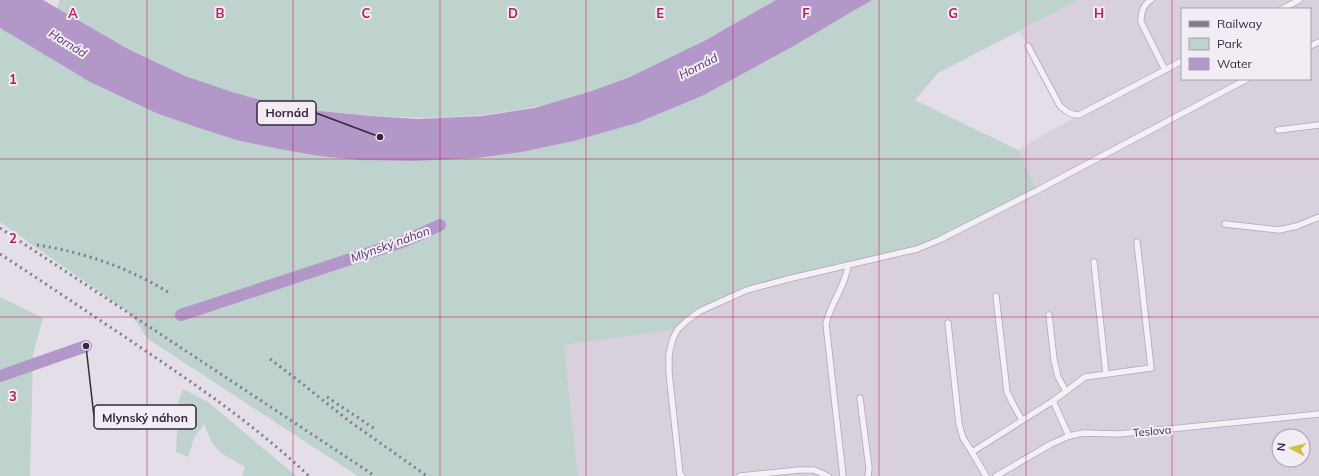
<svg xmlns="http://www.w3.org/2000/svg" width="1319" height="476" font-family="Mulish,sans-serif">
<rect width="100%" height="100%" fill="#e4dee8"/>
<path fill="#d8d0dd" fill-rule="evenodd" d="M1079 0H1319V476H578L564 345 678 329 700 311 726 299 1038 189 1018 150 1078 115 1060 106 1020 31ZM1182 9H1310V79H1182ZM1279 436H1303V460H1279Z"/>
<g fill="#bed2ce">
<path d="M60 0H776C728 27 680 56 630 77 536 117 443 124 343 113 321 111 299 109 278 104 247 98 215 88 186 76 140 58 99 32 57 8Z"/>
<polygon points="872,0 1079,0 938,73 915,100 1018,150 1038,190 917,249 747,290 700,311 678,329 564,345 578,476 358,476 148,339 131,314 0,222 0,28 90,82 156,113 196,127 236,140 279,149 319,156 359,160 413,161 522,152 574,141 637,123 702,96 792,47"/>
<polygon points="0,297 43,318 33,354 30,476 0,476"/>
<polygon points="183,389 208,402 296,476 242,476 245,467 221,453 212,443 204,424 194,438 188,457 176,452 179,400"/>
</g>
<polygon fill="#b397c9" points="0,0 43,0 130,50 185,76 232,92 279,105 320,111 371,116 418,119 482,116 534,108 589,92 630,77 704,41 776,0 872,0 792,47 702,96 637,123 574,141 522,152 476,158 413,161 359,160 319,156 279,149 236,140 196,127 156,113 90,82 0,28"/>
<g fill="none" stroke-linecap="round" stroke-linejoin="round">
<g stroke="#b397c9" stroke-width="12">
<polyline points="181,315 405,241 440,225"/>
<polyline points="0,376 86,346"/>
</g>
<g stroke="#b0a7b5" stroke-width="7">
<g id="lane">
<path d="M1151 0C1143 5 1141 12 1141 22L1165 70"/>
<polyline points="1282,9 1299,0"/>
<path d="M1028 46 1060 106C1066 111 1070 115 1079 115L1182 61"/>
<polyline points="1310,46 1319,42"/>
<polyline points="1278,130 1319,125"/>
<polyline points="1225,224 1279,230 1297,226 1319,217"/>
<polyline points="1094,262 1106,374"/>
<polyline points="996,296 1007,392 1014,406 1022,420"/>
<polyline points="1049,315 1054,360 1058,377 1066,391"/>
<polyline points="948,323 959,424 963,438 972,452 1053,401"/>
<polyline points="860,398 869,468 868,476"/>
<polyline points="1069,436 1053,401 1085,377 1151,368 1137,242"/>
<polyline points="972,452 986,476"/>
<polyline points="682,476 680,474 669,373 669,354 673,338 678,329 689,319 700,311 747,290 788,279 917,249 939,240 1038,190 1247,79"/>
<polyline points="740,476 799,470 814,470 828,476"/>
<path d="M843 476 826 324C830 303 846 286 848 265"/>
<polyline points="996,476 1051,444 1069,436 1083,433 1119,434 1319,414"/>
</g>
</g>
<use href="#lane" stroke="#f4f0f6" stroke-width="5.5"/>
<g stroke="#887792" stroke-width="3" stroke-dasharray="2 4" stroke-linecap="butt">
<polyline points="0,228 375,476"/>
<path d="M37 245C83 252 127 267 168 292"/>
<path d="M0 254C45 283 89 313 134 343 196 385 254 424 309 476"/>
<polyline points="270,359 295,378 349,421 427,476"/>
<polyline points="327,397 375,429"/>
</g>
</g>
<path fill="none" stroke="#c2185b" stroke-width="1" stroke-opacity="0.55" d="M147 0V476M293 0V476M440 0V476M586 0V476M733 0V476M879 0V476M1026 0V476M1172 0V476M0 159H1319M0 317H1319"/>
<g text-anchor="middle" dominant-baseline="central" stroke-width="4" stroke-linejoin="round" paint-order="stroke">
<g font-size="11" fill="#37273f" stroke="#f2edf5">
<text transform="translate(1152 431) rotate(-5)">Teslova</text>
</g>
<g font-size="12" font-style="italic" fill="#583073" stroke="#f2edf5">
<text transform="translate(68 43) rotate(32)">Hornád</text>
<text transform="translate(698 66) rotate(-27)">Hornád</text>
<text transform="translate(390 244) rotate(-20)">Mlynský náhon</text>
</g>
</g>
<g font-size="13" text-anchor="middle" font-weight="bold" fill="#c2185b" stroke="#f2edf5" stroke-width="4" stroke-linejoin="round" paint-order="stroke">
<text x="73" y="18">A</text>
<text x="220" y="18">B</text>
<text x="366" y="18">C</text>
<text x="513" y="18">D</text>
<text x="660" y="18">E</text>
<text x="806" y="18">F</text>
<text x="953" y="18">G</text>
<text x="1099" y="18">H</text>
<text x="13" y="84">1</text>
<text x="13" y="243">2</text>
<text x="13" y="401">3</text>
</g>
<path fill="none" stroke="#37273f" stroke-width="1.5" d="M380 137L316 113M86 346L94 417"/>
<g fill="#37273f" stroke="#f2edf5" stroke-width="1.5">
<circle cx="380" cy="137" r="4"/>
<circle cx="86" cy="346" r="4"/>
</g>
<g fill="#f2edf5" stroke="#37273f" stroke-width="1.5">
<rect x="257" y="101" width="59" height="24" rx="4"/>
<rect x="94" y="405" width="102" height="24" rx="4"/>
</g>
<g font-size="12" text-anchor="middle" font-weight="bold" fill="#37273f">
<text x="287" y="117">Hornád</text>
<text x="145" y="422">Mlynský náhon</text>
</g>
<rect x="1181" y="8" width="130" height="72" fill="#f2edf5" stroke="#a79eac"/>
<rect x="1189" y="21" width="20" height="6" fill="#887792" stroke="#a79eac"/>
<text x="1217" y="28" font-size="12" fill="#37273f">Railway</text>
<rect x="1189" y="38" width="20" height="12" fill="#bed2ce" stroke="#a79eac"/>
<text x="1217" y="48" font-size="12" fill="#37273f">Park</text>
<rect x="1189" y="58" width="20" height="12" fill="#b397c9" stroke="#a79eac"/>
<text x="1217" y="68" font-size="12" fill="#37273f">Water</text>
<g transform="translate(1291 448) rotate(277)"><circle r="19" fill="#f2edf5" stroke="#a79eac"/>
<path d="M0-3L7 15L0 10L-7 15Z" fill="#d1c03e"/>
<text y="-6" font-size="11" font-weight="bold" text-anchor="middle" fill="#37273f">N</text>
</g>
</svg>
